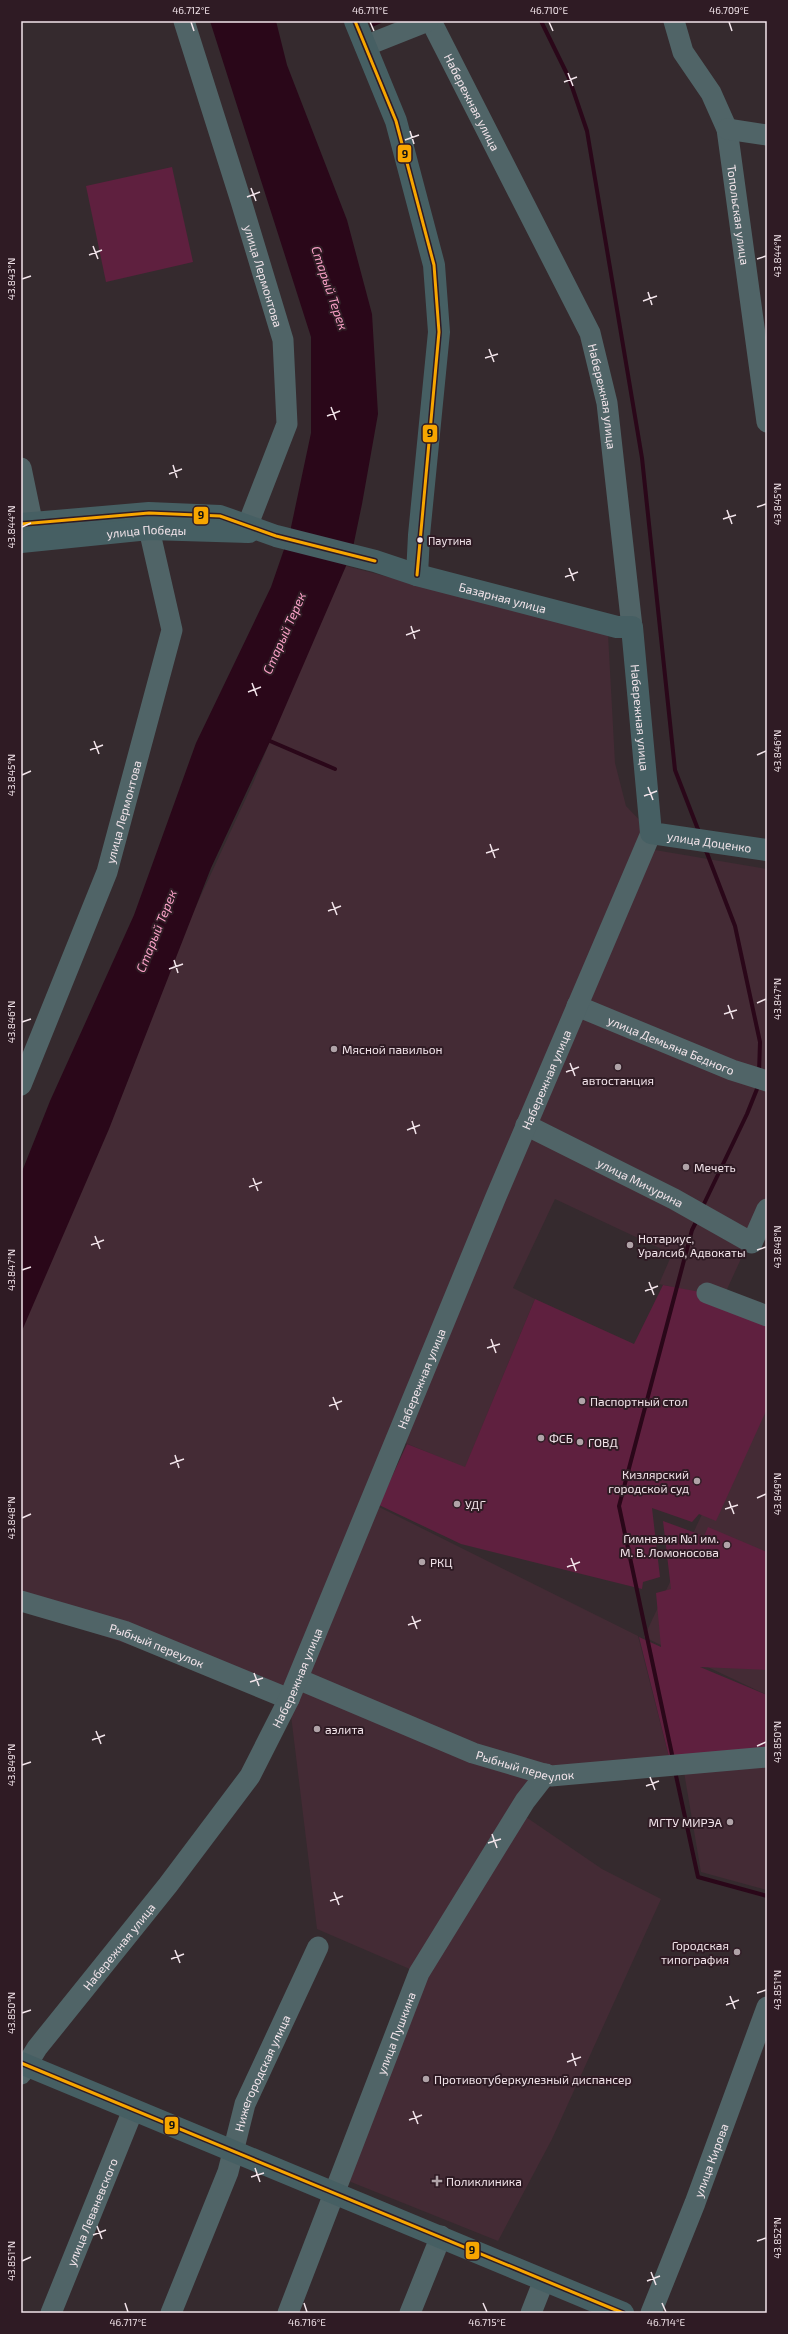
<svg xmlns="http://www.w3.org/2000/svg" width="788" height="2334" font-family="'Exo 2',sans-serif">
<rect width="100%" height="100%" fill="#352a2e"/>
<g fill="#442b35">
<polygon points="346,566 608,634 615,763 626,806 652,833 649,849 767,869 767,1202 723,1298 659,1284 672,1254 555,1199 513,1288 535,1299 465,1468 396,1439 371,1503 638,1636 671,1765 551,1776 526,1817 602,1869 661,1899 552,2139 498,2241 341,2178 419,1973 317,1929 289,1699 21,1608 21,1330 122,1095 185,930 254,781 292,686"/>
<polygon points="767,1322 767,1695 644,1637 731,1453"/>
<polygon points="767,1765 767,1890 701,1872 684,1772"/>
</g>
<g fill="#5f203f">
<polygon points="172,167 193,262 106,282 86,186"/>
<polygon points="663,1285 716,1295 767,1320 767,1409 716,1521 699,1514 692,1522 652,1508 660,1577 643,1582 642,1589 461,1544 379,1505 407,1444 465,1467 535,1299 634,1344"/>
<polygon points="663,1521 704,1536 708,1527 767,1552 767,1670 700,1667 767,1695 767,1754 671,1765 639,1637 661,1647 656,1593 671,1589"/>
</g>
<polygon fill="#2a0719" points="210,21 276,21 287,65 347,220 372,314 378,414 362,504 352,552 274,733 211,868 109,1129 21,1333 21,1174 50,1101 134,915 196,743 271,587 290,532 311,433 311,337"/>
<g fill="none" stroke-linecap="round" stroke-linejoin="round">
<g stroke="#2a0719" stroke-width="4">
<polyline points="541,21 569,78 587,131 642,458 675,770 699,832"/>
<polyline points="372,25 381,21"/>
<polyline points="270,741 335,769"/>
<polyline points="705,848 735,926 760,1042 759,1073"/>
<polyline points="702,1208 747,1114 759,1084"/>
<polyline points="673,1759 619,1506 692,1230 698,1218"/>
<polyline points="675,1771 698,1877 767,1896"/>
</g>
<g stroke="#506467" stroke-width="21">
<path id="s1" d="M184 21 241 201 283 340 287 424 245 532"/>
<path id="s2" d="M431 21 590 333 607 403 632 627"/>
<path id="s3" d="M674 21 683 52 711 93 727 129 767 422"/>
<polyline points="365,46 428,21"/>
<polyline points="727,129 767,135"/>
<polyline points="21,468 36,540"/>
<path id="s4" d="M577 1006 732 1070 767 1081"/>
<path id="s5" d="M21 1085 107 872 172 630 149 529"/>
<path id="s6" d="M526 1125 674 1199 752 1243 767 1209"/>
<polyline points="707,1293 767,1316"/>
<path id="s7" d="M21 1601 124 1631 289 1699"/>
<path id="s8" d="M298 1679 473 1753 551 1776 767 1757"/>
<path id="s9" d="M21 2074 37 2048 168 1885 250 1776 289 1699 495 1199 651 833"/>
<path id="s10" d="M51 2313 133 2110"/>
<path id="s11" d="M171 2313 228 2172 245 2104 318 1947"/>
<path id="s12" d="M288 2313 419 1973 525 1801 546 1774"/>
<polyline points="410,2313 441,2236"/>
<polyline points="531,2313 544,2280"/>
<path id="s13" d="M651 2313 695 2203 767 2007"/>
</g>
<g stroke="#465f63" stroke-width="22">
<polyline points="355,21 396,121 434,265 439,332 419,535 417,575"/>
<path id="s14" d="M21 524 149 513 220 516 276 536 375 561 417 575 617 627H632L651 833 767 850"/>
<path id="s15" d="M21 542 149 529 249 532"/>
<polyline points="21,2063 623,2313"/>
</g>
<g stroke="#2f1b24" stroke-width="6">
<g id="bus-1">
<polyline points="355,21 396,121 434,265 439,332 417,575"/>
<polyline points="21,524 149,513 220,516 276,536 375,561"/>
<polyline points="21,2063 623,2313"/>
</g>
</g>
<use href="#bus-1" stroke="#f7a600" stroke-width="3"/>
</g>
<path fill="none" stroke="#f2e4ea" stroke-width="1.5" d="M191 22 194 31M370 22 374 31M549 22 553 31M729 22 732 31M568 73 573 86M564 82 577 77M410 131 414 144M405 140 419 135M251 188 256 201M247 197 260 192M93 246 98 259M89 255 102 250M757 259 766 256M22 279 31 276M648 292 652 305M643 301 657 296M489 349 494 362M485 358 498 354M331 407 336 420M327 416 340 411M173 465 177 478M169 474 182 469M757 507 766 504M727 510 732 524M723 519 736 515M22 527 31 523M569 568 574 581M565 577 578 572M411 626 415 639M406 635 420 630M252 683 257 696M248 692 261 687M94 741 99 754M90 750 103 745M757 755 766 751M22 775 31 771M648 787 653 800M644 796 657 791M490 844 495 858M486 853 499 849M332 902 337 915M328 911 341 906M174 960 178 973M169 969 183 964M757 1003 766 999M728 1005 733 1019M724 1014 737 1010M22 1022 31 1019M570 1063 575 1076M566 1072 579 1067M412 1121 416 1134M407 1130 420 1125M253 1178 258 1191M249 1187 262 1182M95 1236 100 1249M91 1245 104 1240M757 1250 766 1247M22 1270 31 1267M649 1282 654 1295M645 1291 658 1286M491 1339 496 1353M487 1348 500 1344M333 1397 338 1410M329 1406 342 1401M175 1455 179 1468M170 1464 184 1459M757 1498 766 1494M729 1501 734 1514M725 1509 738 1505M22 1518 31 1514M571 1558 576 1571M567 1567 580 1562M412 1616 417 1629M408 1625 421 1620M254 1673 259 1686M250 1682 263 1678M96 1731 101 1744M92 1740 105 1735M757 1746 766 1742M22 1765 31 1762M650 1777 655 1790M646 1786 659 1781M492 1834 497 1848M488 1843 501 1839M334 1892 339 1905M330 1901 343 1896M175 1950 180 1963M171 1959 184 1954M757 1993 766 1990M730 1996 735 2009M726 2005 739 2000M22 2013 31 2010M572 2053 576 2066M567 2062 581 2057M413 2111 418 2124M409 2120 422 2115M255 2168 260 2182M251 2177 264 2173M97 2226 102 2239M93 2235 106 2230M757 2241 766 2238M22 2261 31 2257M651 2272 656 2285M647 2281 660 2276M125 2303 128 2312M304 2303 307 2312M483 2303 487 2312M662 2303 666 2312"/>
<circle fill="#f2e4ea" stroke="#2f1b24" stroke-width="1.5" cx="420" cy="540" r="3.5"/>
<g fill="#b0a3a8" stroke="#2f1b24" stroke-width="1.5">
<circle cx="334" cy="1049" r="4"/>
<circle cx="618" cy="1067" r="4"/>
<circle cx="686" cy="1167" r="4"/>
<circle cx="630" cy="1245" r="4"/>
<circle cx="582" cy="1401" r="4"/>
<circle cx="541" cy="1438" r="4"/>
<circle cx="580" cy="1442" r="4"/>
<circle cx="697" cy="1481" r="4"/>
<circle cx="457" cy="1504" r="4"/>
<circle cx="727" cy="1545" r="4"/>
<circle cx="422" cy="1562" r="4"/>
<circle cx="317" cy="1729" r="4"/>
<circle cx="730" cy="1822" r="4"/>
<circle cx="737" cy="1952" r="4"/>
<circle cx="426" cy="2079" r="4"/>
<path d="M435 2175h4v4h4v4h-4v4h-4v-4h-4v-4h4z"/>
</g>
<g text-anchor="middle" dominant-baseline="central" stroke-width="4" stroke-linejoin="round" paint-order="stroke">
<g font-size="11" fill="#f2e4ea" stroke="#2f1b24" text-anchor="start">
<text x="428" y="540">Паутина</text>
</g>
<g font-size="12" fill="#f2e4ea" stroke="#2f1b24">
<text stroke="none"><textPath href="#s2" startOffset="91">Набережная улица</textPath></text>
<text stroke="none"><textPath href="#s3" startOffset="208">Топольская улица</textPath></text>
<text stroke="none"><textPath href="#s1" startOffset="267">улица Лермонтова</textPath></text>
<text stroke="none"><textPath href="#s2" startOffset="415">Набережная улица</textPath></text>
<text stroke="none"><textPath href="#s15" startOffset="126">улица Победы</textPath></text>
<text stroke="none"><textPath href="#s14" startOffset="494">Базарная улица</textPath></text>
<text stroke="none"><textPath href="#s14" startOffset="718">Набережная улица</textPath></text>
<text stroke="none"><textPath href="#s5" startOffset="292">улица Лермонтова</textPath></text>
<text stroke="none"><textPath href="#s14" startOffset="893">улица Доценко</textPath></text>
<text stroke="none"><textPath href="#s4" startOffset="102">улица Демьяна Бедного</textPath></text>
<text stroke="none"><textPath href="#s9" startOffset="1133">Набережная улица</textPath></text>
<text stroke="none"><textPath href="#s6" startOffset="128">улица Мичурина</textPath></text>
<text stroke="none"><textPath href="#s9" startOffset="809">Набережная улица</textPath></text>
<text stroke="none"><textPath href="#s7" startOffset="143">Рыбный переулок</textPath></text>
<text stroke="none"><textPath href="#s9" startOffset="485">Набережная улица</textPath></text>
<text stroke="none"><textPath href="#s8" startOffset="244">Рыбный переулок</textPath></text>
<text stroke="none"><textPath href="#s9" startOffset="161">Набережная улица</textPath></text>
<text stroke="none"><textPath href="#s12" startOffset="300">улица Пушкина</textPath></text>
<text stroke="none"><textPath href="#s11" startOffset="257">Нижегородская улица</textPath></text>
<text stroke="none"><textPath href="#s13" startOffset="164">улица Кирова</textPath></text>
<text stroke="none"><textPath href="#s10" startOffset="109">улица Леваневского</textPath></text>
</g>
<g font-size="12" fill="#f2e4ea" stroke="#2f1b24" text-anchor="start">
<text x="342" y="1049">Мясной павильон</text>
<text x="618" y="1080" text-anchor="middle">автостанция</text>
<text x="694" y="1167">Мечеть</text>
<text x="638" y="1238">Нотариус,<tspan x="638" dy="14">Уралсиб, Адвокаты</tspan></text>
<text x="590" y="1401">Паспортный стол</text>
<text x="549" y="1438">ФСБ</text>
<text x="588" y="1442">ГОВД</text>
<text x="689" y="1474" text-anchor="end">Кизлярский<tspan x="689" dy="14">городской суд</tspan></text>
<text x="465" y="1504">УДГ</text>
<text x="719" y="1538" text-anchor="end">Гимназия №1 им.<tspan x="719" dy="14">М. В. Ломоносова</tspan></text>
<text x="430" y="1562">РКЦ</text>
<text x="325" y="1729">аэлита</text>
<text x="722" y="1822" text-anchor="end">МГТУ МИРЭА</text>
<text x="729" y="1945" text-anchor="end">Городская<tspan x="729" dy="14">типография</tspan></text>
<text x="434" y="2079">Противотуберкулезный диспансер</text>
<text x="446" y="2181">Поликлиника</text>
</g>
<g font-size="13" font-style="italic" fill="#faa1c7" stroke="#2f1b24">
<text transform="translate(330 288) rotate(71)">Старый Терек</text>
<text transform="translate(284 633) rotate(-66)">Старый Терек</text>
<text transform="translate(156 931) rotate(-68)">Старый Терек</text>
</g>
</g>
<g stroke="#2f1b24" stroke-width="1.5">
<rect x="397" y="144" width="15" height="19" rx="4" fill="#f7a600"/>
<rect x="422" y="424" width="16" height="19" rx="4" fill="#f7a600"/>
<rect x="193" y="506" width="16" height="19" rx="4" fill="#f7a600"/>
<rect x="164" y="2116" width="15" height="19" rx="4" fill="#f7a600"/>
<rect x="465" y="2241" width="15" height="19" rx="4" fill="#f7a600"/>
</g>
<g font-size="11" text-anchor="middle" font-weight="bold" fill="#111">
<text x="405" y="158">9</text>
<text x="430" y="437">9</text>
<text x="201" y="519">9</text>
<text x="172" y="2129">9</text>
<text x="472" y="2254">9</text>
</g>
<rect width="788" height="2334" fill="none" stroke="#2f1b24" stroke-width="44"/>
<rect x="22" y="22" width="744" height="2290" fill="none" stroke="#f2e4ea" stroke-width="1.5"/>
<g font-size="10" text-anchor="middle" fill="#f2e4ea">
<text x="191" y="14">46.712°E</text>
<text x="370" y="14">46.711°E</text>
<text x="549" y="14">46.710°E</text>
<text x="729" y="14">46.709°E</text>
<text transform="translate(777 256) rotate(-90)" y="4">43.844°N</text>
<text transform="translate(11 279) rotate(-90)" y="4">43.843°N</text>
<text transform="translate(777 504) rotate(-90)" y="4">43.845°N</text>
<text transform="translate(11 527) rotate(-90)" y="4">43.844°N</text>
<text transform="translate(777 751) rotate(-90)" y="4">43.846°N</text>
<text transform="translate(11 775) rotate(-90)" y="4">43.845°N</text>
<text transform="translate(777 999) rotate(-90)" y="4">43.847°N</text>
<text transform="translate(11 1022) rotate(-90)" y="4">43.846°N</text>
<text transform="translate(777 1247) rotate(-90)" y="4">43.848°N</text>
<text transform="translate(11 1270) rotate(-90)" y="4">43.847°N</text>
<text transform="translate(777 1494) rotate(-90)" y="4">43.849°N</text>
<text transform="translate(11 1518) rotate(-90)" y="4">43.848°N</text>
<text transform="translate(777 1742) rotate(-90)" y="4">43.850°N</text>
<text transform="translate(11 1765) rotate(-90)" y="4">43.849°N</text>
<text transform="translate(777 1990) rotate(-90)" y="4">43.851°N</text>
<text transform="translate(11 2013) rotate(-90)" y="4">43.850°N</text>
<text transform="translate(777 2238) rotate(-90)" y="4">43.852°N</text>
<text transform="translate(11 2261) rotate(-90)" y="4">43.851°N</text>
<text x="128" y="2326">46.717°E</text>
<text x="307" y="2326">46.716°E</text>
<text x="487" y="2326">46.715°E</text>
<text x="666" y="2326">46.714°E</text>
</g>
</svg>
